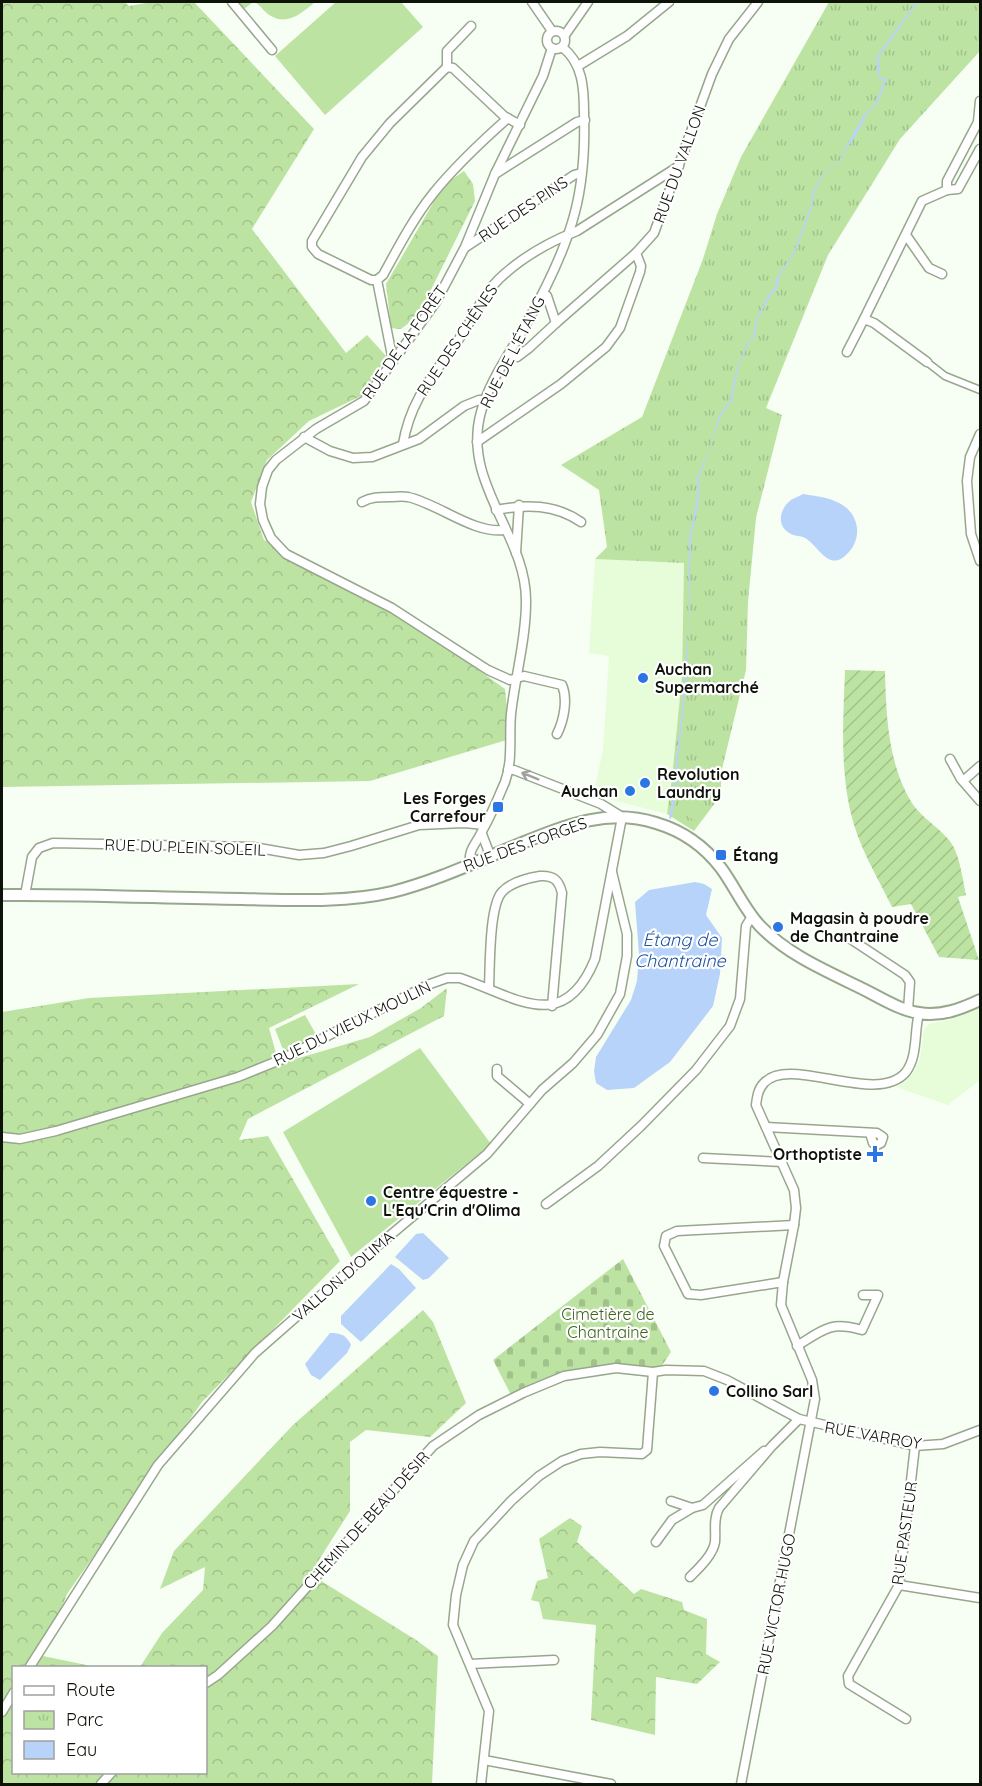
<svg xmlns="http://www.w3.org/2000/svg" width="982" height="1786" font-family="Quicksand,sans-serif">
<defs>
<pattern id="forest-crowns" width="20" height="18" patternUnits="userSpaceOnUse" patternTransform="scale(1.5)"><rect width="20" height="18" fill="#bde3a3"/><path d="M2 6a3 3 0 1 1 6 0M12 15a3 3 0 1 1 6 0" fill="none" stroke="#a1c28b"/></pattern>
<pattern id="cemetery-stones" width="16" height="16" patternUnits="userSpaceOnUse" patternTransform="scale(1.5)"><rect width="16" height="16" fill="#bde3a3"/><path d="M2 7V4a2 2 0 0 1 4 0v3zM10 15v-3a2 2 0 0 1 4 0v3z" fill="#a1c28b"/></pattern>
<pattern id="park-tufts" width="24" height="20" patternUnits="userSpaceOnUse" patternTransform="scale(1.5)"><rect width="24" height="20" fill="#bde3a3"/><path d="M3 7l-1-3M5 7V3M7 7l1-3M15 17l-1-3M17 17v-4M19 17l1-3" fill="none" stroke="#a1c28b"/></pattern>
<pattern id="garden-furrows" width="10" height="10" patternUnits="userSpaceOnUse" patternTransform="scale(1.5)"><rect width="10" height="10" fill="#bde3a3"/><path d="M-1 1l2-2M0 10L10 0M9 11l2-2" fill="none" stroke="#a1c28b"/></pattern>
</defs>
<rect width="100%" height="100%" fill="#f7fef3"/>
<g fill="#e7fcd9">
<polygon points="595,559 684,563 682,676 672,778 667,814 593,795 603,750 609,656 589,653"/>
<polygon points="980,1007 980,1080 948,1105 896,1087 904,1083 913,1074 920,1059 924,1029 929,1024 949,1020"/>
</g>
<g fill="url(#forest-crowns)">
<polygon points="2,2 124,2 129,6 152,2 194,2 314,129 252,229 346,353 367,335 387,357 361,396 309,421 267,460 251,502 264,540 403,616 505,689 510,739 370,781 2,787"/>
<polygon points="464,171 473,184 475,201 418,316 401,329 391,328 386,284 436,198 451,180"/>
<polygon points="359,984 269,1028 279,1064 370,1037 421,1008 447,988 444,1016 248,1119 239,1140 268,1136 340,1261 202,1402 67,1594 43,1656 96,1667 14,1668 14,1772 206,1772 206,1668 140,1667 162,1633 203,1590 205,1567 160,1589 174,1551 293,1425 423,1310 433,1322 466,1403 430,1437 366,1430 350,1442 350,1511 310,1574 416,1640 438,1656 432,1784 2,1784 2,1012 89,998"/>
<polygon points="570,1518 582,1526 577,1542 634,1594 641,1589 682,1602 684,1610 707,1619 706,1654 720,1662 697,1684 656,1677 655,1735 591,1720 596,1625 543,1619 539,1602 531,1600 537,1581 548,1578 539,1539"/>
</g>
<polygon fill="url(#cemetery-stones)" points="623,1259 671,1352 659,1370 611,1364 561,1373 511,1395 493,1360"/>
<polygon fill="url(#park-tufts)" points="829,2 980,2 980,51 900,139 828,255 766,408 782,415 756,518 748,602 746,670 721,773 721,795 694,831 667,814 672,778 682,676 684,563 595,559 607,547 599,490 561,465 642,417 703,259 717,214 741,157"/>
<path fill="url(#garden-furrows)" d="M845 670 885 671C886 716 888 767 914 806 924 820 945 831 953 846 960 858 963 881 966 895L958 897 979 960 939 957 911 904 892 907C882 886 870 866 861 844 838 790 843 728 845 670Z"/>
<g fill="#bde3a3">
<path d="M238 2H315C303 12 288 26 271 16 265 13 262 7 256 3H252L244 9Z"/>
<polygon points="336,2 401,2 423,27 325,115 275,56"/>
<polygon points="693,804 702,809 696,821 687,816"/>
<polygon points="305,1015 317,1036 284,1052 275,1029"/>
<polygon points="420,1048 491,1144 351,1257 283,1132"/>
</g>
<g fill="#b8d3fa">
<polygon points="916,2 918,2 878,58 880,67 879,77 887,79 877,104 867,113 857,134 844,152 842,160 822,176 813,197 813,204 796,250 779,277 777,289 770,296 757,321 755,336 750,341 738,368 732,401 721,415 699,478 699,500 691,537 687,674 678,761 678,780 672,816 671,819 669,818 676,780 676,762 682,709 688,634 689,539 697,498 697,478 710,446 719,415 730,401 736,370 748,342 753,336 756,320 768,295 775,288 776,279 794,251 812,202 811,197 821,176 841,160 843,152 865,113 875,104 884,81 878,77 876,57"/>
<path d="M803 494C816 496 827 497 839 503 861 514 863 541 845 556 829 570 819 548 808 540 803 535 797 537 791 534 776 527 779 509 791 500 794 498 800 496 803 494Z"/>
<polygon points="695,882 704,884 712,889 706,915 722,938 720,974 713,1006 670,1062 634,1088 607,1090 596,1083 594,1071 596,1057 631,1000 637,981 639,954 635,902 649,890"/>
<polygon points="423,1233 449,1258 429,1278 423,1280 395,1257 416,1234"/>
<polygon points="391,1264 399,1269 416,1288 361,1342 341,1324 341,1316"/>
<path d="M330 1333C341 1333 346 1335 351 1345L347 1353 320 1380 311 1375 305 1364Z"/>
</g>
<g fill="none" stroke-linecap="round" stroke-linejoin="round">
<g stroke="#97a78d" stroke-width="9">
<polyline id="pedestrian" points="927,362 945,376 980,390"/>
</g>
<g stroke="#97a78d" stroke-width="11">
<g id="minor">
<polyline points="232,2 272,50"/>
<polyline points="532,2 552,31"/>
<circle cx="556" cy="40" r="9"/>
<polyline points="565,35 588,2"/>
<path d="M552 48 543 76 495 174 465 247 436 302 364 401 316 429 276 460 268 470 262 487 260 504 263 520 271 538 286 554 392 608 488 670 510 680 524 676 562 685C568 699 564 720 557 734"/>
<polyline points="578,66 627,36 669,2"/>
<polyline points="447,67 447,51 471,26"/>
<path d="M508 118C481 142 454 167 432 195 413 219 398 248 383 275L377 280H371L318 254 312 247V241L362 157 390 123 447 67 453 68 504 116 520 125"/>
<polyline points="495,174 577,122 585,120"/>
<polyline points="947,190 947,181 978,122 980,101"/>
<polyline points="906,235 929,268 942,274"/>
<polyline points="466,247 574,175 581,173"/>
<polyline points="377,280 393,361"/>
<polyline points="543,293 547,296 556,323"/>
<polyline points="864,319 922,201 947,190 958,189 980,149"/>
<polyline points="847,352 864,319 874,323 927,362"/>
<polyline points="510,354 517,357 529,348 556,323 636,253"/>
<polyline points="980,434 970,457 967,481 971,534 980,561"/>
<polyline points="304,437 330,451 353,458 372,457 419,439 464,406 479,400 485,400"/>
<polyline points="477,442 561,384 606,347 620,328 640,272 641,266 636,253 654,233 712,74 729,39 758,2"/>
<path d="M403 444C411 396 437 372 463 333 475 315 483 294 499 279 521 258 549 242 577 231L679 166"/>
<path d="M362 502C371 497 379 497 390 497 396 497 402 496 408 497 439 504 473 534 505 530"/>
<path d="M496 510C526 504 555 504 581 522"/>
<polyline points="516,553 519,505"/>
<polyline points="950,759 961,779 980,801"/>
<polyline points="963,781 980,766"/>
<polyline points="482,834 490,855"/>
<path d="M470 863C468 849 477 843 482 831 491 816 498 798 505 782 513 760 509 737 511 714 515 677 526 640 526 602 527 535 461 483 481 412 489 381 511 352 526 324 546 289 565 251 575 212 583 181 585 145 584 113 584 89 583 63 562 47"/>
<polyline points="25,895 32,857 39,848 53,843 253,847 299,855 324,853 351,846 419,825 464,823 485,825"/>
<polyline points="849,938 905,975 910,982 908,1010"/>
<path d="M489 988C490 967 489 906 502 892 510 883 528 878 540 876 553 875 559 880 562 893L552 1006"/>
<polyline points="497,1069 497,1076 530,1104"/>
<polyline points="766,1127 877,1133 883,1137 881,1143 877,1145 873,1143 870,1133"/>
<path d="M2 1137 20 1139 56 1131 238 1077 280 1060 430 984 447 978H460C516 997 564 1036 595 959L622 817 601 804 514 770H508"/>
<polyline points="703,1158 782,1162"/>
<polyline points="546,1204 598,1166 641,1126 696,1070 730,1026 740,999 746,926 752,916"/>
<polyline points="783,1282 701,1295 688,1294 664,1246 666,1236 677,1231 794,1225"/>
<path d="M797 1346C824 1329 830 1321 862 1330L878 1295H863"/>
<polyline points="671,1501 692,1508 703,1505 764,1451"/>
<polyline points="656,1542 672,1520 692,1508"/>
<path d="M690 1577C699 1568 713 1555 715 1542 716 1530 713 1519 719 1508L772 1446 799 1419"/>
<polyline points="899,1585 980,1598"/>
<polyline points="470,1664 554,1660"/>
<polyline points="29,1668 158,1465 255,1353 362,1259 487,1154 542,1090 573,1063 597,1035 620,994 627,956 627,934 612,872"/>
<polyline points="206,1683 218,1675 272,1626 433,1446 479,1415 523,1393 564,1376 616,1368 653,1372 666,1370 704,1371 727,1380 799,1419 915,1446 943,1444 980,1430"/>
<polyline points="2,1712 14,1692"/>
<polyline points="906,1719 849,1684 848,1676 899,1585 915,1446"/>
<polyline points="484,1760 611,1784"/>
<polyline points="101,1784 112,1772"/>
<polyline points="481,1784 489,1711 453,1625 456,1595 463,1565 474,1541 511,1501 539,1476 562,1461 581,1454 600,1452 642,1454 647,1450 653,1372"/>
<path d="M741 1784 815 1399 812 1380 781 1305 783 1282 794 1225 796 1208 794 1190 756 1105C757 1097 758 1089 764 1083 789 1054 877 1107 906 1072 918 1056 914 1032 919 1013"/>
</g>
</g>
<g stroke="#97a78d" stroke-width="14">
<path id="secondary" d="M2 895C82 894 162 898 242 899 290 900 346 903 392 892 436 881 480 860 522 843 567 825 608 808 656 823 683 831 705 847 721 868 735 887 744 909 760 926 789 956 829 972 865 990 881 998 900 1010 919 1013 940 1017 961 1009 980 1000"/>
</g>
<use href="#pedestrian" stroke="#fff" stroke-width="6"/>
<use href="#minor" stroke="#fff" stroke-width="8"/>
<use href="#secondary" stroke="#fff" stroke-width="10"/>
</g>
<defs><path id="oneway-shaft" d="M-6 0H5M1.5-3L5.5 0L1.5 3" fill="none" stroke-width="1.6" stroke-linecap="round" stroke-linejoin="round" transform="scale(1.5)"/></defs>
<use stroke="#9fa19d" href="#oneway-shaft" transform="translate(530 776) rotate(-158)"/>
<g fill="#2b76e2" stroke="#fff" stroke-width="2">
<circle cx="643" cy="678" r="6"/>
<circle cx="645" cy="783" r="6"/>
<circle cx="630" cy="791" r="6"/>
<rect x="492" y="801" width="12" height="12" rx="3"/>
<rect x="715" y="849" width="12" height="12" rx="3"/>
<circle cx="778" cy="927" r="6"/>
<path d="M872 1145h6v6h6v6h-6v6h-6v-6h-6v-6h6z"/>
<circle cx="371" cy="1201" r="6"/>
<circle cx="714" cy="1391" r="6"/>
</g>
<g text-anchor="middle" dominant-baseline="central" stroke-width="4.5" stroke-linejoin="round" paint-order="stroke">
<g font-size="16" fill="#0e130a" stroke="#fff">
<text transform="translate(679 164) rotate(-70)">RUE DU VALLON</text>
<text transform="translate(523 209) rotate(-34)">RUE DES PINS</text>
<text transform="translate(457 340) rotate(-56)">RUE DES CHÊNES</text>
<text transform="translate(404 342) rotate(-55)">RUE DE LA FORÊT</text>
<text transform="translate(512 352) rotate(-63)">RUE DE L'ÉTANG</text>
<text transform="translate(525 844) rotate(-20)">RUE DES FORGES</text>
<text transform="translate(185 847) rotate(2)">RUE DU PLEIN SOLEIL</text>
<text transform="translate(352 1023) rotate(-26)">RUE DU VIEUX MOULIN</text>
<text transform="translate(343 1276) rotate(-41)">VALLON D'OLIMA</text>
<text transform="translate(873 1435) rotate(10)">RUE VARROY</text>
<text transform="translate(366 1520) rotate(-48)">CHEMIN DE BEAU DÉSIR</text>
<text transform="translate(904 1533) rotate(-82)">RUE PASTEUR</text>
<text transform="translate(776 1604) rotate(-79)">RUE VICTOR HUGO</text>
</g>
<g font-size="16" font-weight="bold" fill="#0e130a" stroke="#fff" text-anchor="start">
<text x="655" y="669">Auchan<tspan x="655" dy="18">Supermarché</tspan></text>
<text x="657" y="774">Revolution<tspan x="657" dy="18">Laundry</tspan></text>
<text x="618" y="791" text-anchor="end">Auchan</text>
<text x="486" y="798" text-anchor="end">Les Forges<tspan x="486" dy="18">Carrefour</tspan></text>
<text x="733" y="855">Étang</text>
<text x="790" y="918">Magasin à poudre<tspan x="790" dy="18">de Chantraine</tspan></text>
<text x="862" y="1154" text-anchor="end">Orthoptiste</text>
<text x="383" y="1192">Centre équestre -<tspan x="383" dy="18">L'Equ'Crin d'Olima</tspan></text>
<text x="726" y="1391">Collino Sarl</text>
</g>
<g font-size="16" fill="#3e641d" stroke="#fff">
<text x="608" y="1314">Cimetière de<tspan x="608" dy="18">Chantraine</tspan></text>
</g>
<g font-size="18" font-style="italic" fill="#1e539e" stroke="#fff">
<text x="680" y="939">Étang de<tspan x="680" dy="21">Chantraine</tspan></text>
</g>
</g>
<rect width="982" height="1786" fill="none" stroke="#0e130a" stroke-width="6"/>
<rect x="12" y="1666" width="195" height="108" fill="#ffffff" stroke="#9fa19d" stroke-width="1.5"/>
<rect x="24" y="1686" width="30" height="9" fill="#ffffff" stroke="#9fa19d" stroke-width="1.5"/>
<text x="66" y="1696" font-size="18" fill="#0e130a">Route</text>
<rect x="24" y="1711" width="30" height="18" fill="url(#park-tufts)" stroke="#9fa19d" stroke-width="1.5"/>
<text x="66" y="1726" font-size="18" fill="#0e130a">Parc</text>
<rect x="24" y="1741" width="30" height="18" fill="#b8d3fa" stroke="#9fa19d" stroke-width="1.5"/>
<text x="66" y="1756" font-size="18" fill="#0e130a">Eau</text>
</svg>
